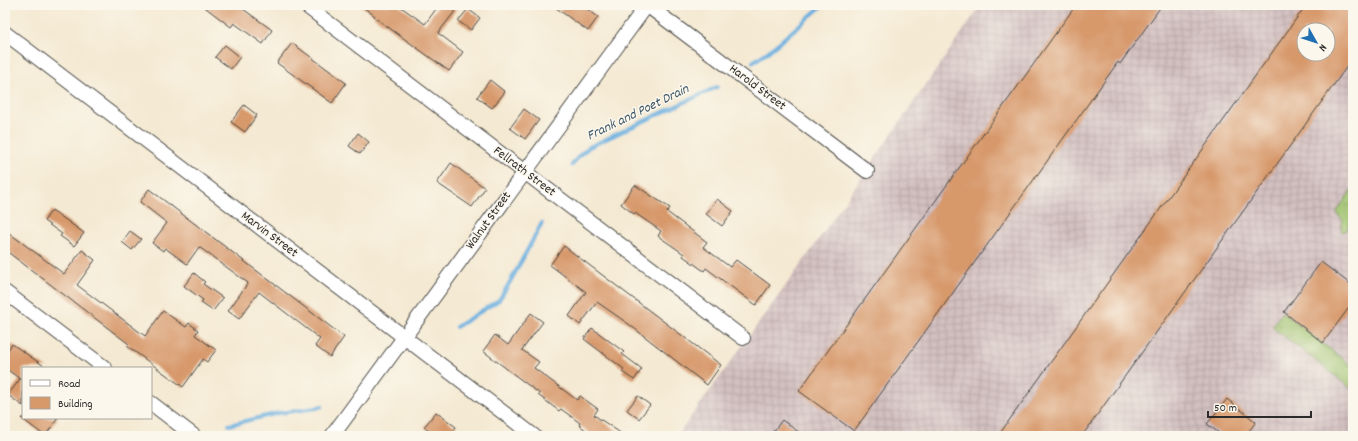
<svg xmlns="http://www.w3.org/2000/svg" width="1358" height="441" font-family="Dekko,sans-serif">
<defs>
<pattern id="industrial-grid" width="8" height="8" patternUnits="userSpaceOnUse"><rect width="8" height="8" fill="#d2bfc0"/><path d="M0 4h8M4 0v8" fill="none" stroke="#b4a4a5"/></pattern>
<pattern id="grass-tufts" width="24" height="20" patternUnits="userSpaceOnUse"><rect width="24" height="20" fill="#9bc06b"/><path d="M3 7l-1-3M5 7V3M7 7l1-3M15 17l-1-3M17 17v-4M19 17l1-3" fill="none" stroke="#7f9c58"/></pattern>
</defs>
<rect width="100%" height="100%" fill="#fbf7ec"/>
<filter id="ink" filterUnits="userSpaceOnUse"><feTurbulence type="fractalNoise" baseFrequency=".025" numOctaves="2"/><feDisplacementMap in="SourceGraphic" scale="8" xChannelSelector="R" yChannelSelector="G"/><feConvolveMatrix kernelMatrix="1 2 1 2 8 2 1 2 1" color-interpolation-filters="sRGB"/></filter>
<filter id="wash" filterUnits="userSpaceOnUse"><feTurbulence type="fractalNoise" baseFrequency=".012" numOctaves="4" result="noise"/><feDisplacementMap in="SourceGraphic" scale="16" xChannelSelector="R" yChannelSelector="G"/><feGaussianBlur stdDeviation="0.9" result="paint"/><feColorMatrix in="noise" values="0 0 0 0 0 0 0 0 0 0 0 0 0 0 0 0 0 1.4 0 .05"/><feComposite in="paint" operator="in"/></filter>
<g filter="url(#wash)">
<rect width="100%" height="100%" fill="#f4e9d2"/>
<path fill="url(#industrial-grid)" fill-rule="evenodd" d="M981 5H1353V436H677L805 259ZM1304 30H1328V54H1304Z"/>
<g fill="url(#grass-tufts)" stroke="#63764b">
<path d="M1353 188C1353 203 1357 222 1344 232H1342L1341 227 1343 220 1338 216 1337 211Z"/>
<polygon points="1282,312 1353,367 1353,390 1272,327"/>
</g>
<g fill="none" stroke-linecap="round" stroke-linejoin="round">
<g stroke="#68aedf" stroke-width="4">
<polyline points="753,62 769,51 823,5"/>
<polyline points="572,165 579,156 589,147 717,87"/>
<polyline points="456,327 499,300 510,282 542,223"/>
<polyline points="229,425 279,413 316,408 322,406"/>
</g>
</g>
<g id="blocks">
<g fill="#d7986a" fill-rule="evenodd">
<polygon points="202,5 246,5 243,9 272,30 263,44 234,23 231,27"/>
<polygon points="360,5 398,5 425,24 439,5 449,5 456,10 438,33 463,52 449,71 374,17 375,16"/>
<polygon points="552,5 582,5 598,17 588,31"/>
<polygon points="1076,5 1162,5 1120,64 1118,62 854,431 799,391"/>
<path d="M1306 5H1353V58L1082 436H998ZM1304 30H1328V54H1304Z"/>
<polygon points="468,9 480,18 471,30 458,21"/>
<polygon points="292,43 346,83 332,103 277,63"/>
<polygon points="225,45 240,57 231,69 215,57"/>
<polygon points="490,80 505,92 492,108 477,97"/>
<polygon points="244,105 257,115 245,132 231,122"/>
<polygon points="524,109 539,120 525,139 510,128"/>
<polygon points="358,133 369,142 360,154 349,146"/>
<polygon points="451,163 485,188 472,207 437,183"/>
<polygon points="635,185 670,208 667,212 707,242 703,247 730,267 736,260 770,285 756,305 706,268 704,271 683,256 684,254 658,236 661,231 635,213 634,214 621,204"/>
<polygon points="149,189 344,337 330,357 315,346 320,339 259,292 239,319 228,311 248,283 199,247 187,264 165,248 163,251 152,243 167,223 140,202"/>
<polygon points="717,199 733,211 722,226 706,214"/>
<polygon points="52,210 84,233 74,246 60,236 62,234 44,221"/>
<polygon points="5,230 64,274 82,250 95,260 77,285 145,336 163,311 186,327 189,323 198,330 195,335 216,350 207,362 203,359 183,387 127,346 129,344 5,250"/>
<polygon points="130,231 141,239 132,250 122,242"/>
<polygon points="564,246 721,365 707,385 630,325 597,302 580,325 569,316 586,292 550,265"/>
<polygon points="1321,262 1353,286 1353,302 1323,343 1284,312"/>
<polygon points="194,273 205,282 203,284 223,298 213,311 201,303 203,300 184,286"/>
<polygon points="531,313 543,322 522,350 539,362 534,368 577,400 580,396 598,409 594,415 625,436 594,436 579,425 580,423 561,409 559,411 538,395 540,394 483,351 495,335 508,345"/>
<polygon points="592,328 624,352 622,354 642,369 634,380 622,372 624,369 584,339"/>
<polygon points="12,344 47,368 23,368 23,406 8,395 20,379 5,368 5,354"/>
<polygon points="638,396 650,405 639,419 627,410"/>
<polygon points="1227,399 1256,422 1245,436 1223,436 1207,424"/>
<polygon points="436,412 456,427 450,436 435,436 424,427"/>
<polygon points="21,418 58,418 45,436"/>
<polygon points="782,420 804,436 770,436"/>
</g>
</g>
</g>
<g filter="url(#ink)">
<use href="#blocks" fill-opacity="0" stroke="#494844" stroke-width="1"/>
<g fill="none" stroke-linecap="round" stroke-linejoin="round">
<g stroke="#494844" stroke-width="16">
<g id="street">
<polyline points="305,5 743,338"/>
<polyline points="647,5 867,171"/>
<polyline points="5,33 534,436"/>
<polyline points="5,292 105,368"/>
<polyline points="151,403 194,436"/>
<polyline points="332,436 647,5"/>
</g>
</g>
<use href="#street" stroke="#fff" stroke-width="14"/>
</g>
</g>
<g text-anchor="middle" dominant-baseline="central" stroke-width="3" stroke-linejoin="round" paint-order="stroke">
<g font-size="13" fill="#2b2b2b" stroke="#fbf7ec">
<text transform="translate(757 88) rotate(37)">Harold Street</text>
<text transform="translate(524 172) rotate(37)">Fellrath Street</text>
<text transform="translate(489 221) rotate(-54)">Walnut Street</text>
<text transform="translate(269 235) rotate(37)">Marvin Street</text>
</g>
<g font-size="14" font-style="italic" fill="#40596a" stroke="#fbf7ec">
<text transform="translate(638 113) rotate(-26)">Frank and Poet Drain</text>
</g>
</g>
<rect width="1358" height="441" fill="none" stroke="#fbf7ec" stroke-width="20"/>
<rect x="22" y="367" width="130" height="52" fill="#fbf7ec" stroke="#a8a59f"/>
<rect x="30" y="380" width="20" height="6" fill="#ffffff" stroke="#a8a59f"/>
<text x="58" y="387" font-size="12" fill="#2b2b2b">Road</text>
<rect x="30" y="397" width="20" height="12" fill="#d7986a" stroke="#a8a59f"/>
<text x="58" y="407" font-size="12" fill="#2b2b2b">Building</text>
<g transform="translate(1316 42) rotate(129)"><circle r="19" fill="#fbf7ec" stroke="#a8a59f"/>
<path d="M0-3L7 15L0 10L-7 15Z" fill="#1f6fb2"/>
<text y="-6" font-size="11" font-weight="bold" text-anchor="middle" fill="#2b2b2b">N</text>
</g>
<path d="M1208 411v6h103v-6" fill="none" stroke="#2b2b2b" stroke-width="2"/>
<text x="1214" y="411" font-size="12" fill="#2b2b2b" stroke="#fbf7ec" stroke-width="3" paint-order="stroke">50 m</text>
</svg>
